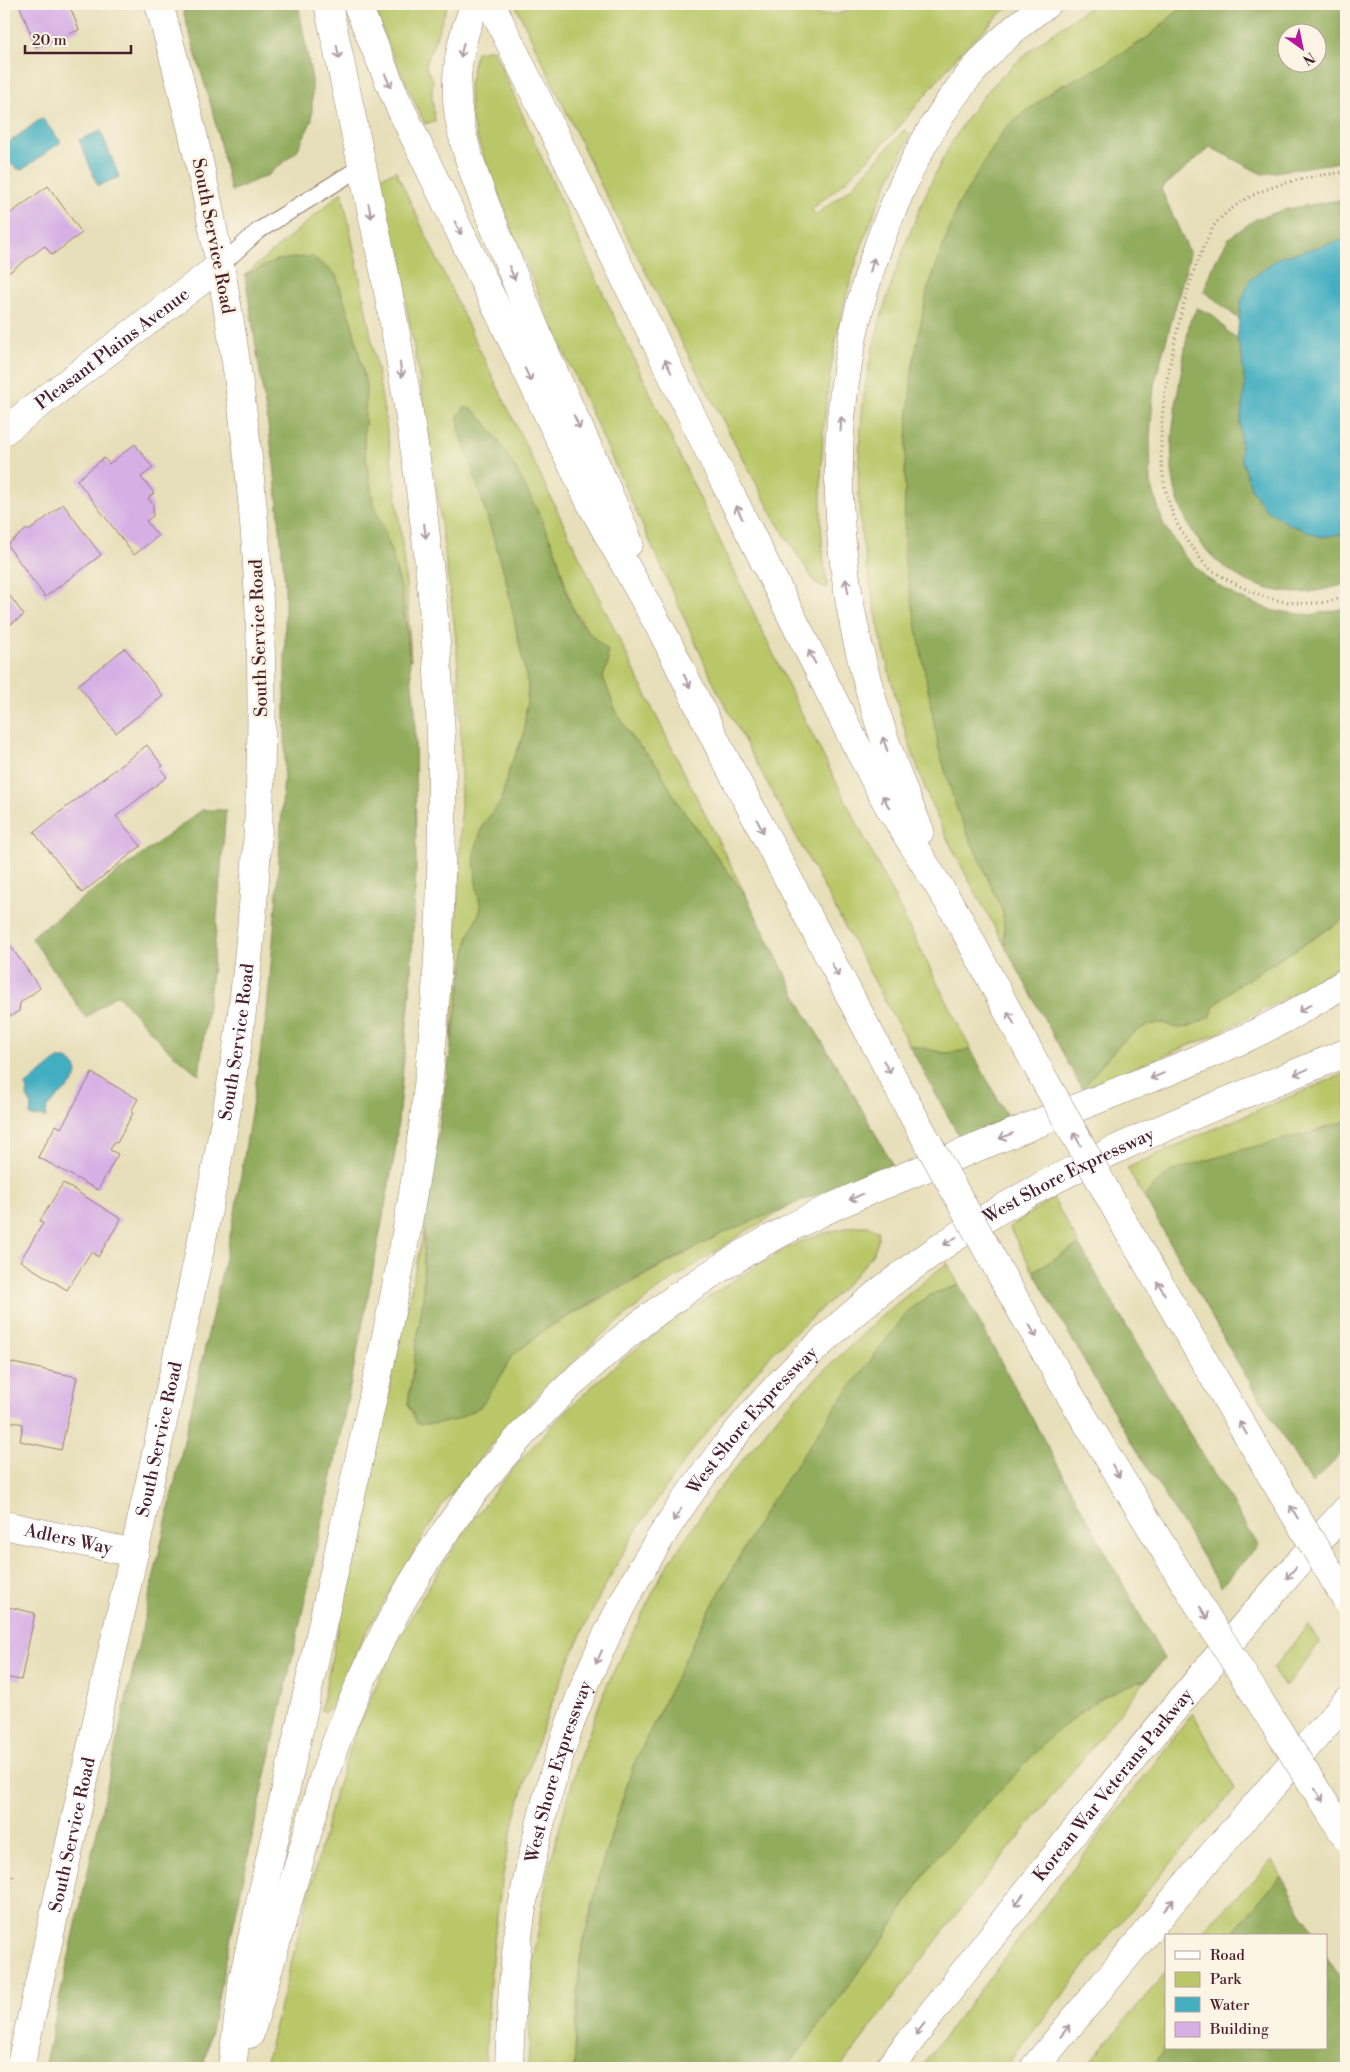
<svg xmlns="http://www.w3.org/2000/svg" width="1350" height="2072" font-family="'Libre Bodoni',serif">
<rect width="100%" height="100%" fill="#fcf5e5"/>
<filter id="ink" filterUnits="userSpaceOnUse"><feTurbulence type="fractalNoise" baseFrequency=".02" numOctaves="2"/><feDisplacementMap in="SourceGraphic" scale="10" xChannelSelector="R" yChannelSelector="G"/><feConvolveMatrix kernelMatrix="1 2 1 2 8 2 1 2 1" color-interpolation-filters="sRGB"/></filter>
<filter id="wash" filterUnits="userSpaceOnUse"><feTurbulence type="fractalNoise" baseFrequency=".0096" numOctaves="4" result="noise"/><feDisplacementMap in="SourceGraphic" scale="20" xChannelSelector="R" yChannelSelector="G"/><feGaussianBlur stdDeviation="1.12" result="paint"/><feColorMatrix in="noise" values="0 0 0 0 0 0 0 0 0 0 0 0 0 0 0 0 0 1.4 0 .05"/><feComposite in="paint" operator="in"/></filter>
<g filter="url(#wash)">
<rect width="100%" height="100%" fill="#e7dfba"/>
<g fill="#b9c769" stroke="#82734a">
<polygon points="373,4 448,4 426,64 426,68 433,80 432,95 435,121 425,124 389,47"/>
<path d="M515 4H776L791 11 821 15 838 14 869 4H1013L1001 13 961 52 892 135 848 179 812 209 814 214H817L851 188 904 130 911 135C898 163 882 191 871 221 836 309 820 408 821 503 821 529 822 556 827 582V586L825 588 818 585 813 579 777 523 691 360 602 187Z"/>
<path d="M1094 4H1191L1174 14 1147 38 1103 65 957 810 1003 912 1005 946C980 900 953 854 932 806 903 735 884 659 870 583 867 566 863 549 861 531 856 488 859 438 864 395 870 350 884 305 899 262 917 212 938 160 969 115 1001 69 1048 35 1094 4Z"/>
<polygon points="493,49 586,257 794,698 971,1050 945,1053 909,1045 717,690 552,326 520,249 479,144 471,118 469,85 476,52"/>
<path d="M396 171 473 336 664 732 747 898 678 803 657 765 632 738 615 709 603 677 608 663 571 605 556 552 531 498 485 421 460 433 474 473 506 579 528 686 524 735 510 767 501 801 483 825 476 882 481 909 469 936 451 1040C458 911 466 781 457 652 454 614 447 576 443 539 428 418 407 297 379 178Z"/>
<path d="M342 192C375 347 404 503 411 661L402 592 389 544 373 503 364 445 366 385 353 328 336 275 278 260 245 275Z"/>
<path d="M1346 918V961L1338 967 1284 999 1215 1035 1082 1089C1103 1065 1128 1023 1163 1023 1168 1023 1173 1028 1178 1028 1189 1028 1201 1021 1210 1016L1214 1006 1235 987Z"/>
<polygon points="1346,1073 1346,1121 1157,1183 1144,1197 1127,1168 1211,1130"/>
<polygon points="1053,1198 1079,1245 1033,1271 1009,1227"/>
<polygon points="799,1201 743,1233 659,1289 599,1337 537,1396 486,1451 442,1505 365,1634 333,1702 329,1708 324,1712 321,1709 322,1703 424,1229 423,1299 408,1404 497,1383 512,1356 547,1328 723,1233"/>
<path d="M855 1226H871L877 1230C880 1242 875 1250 868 1260 841 1294 806 1321 775 1351 764 1362 754 1375 744 1387 722 1413 701 1438 681 1466 659 1497 636 1529 618 1562 567 1654 527 1755 506 1858 493 1928 488 1998 485 2068H264C282 2000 299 1931 317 1863 324 1837 329 1810 338 1784 395 1605 516 1433 669 1324 699 1303 729 1283 760 1264 777 1254 794 1243 813 1237 827 1232 841 1229 855 1226Z"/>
<polygon points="947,1263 959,1285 932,1294 841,1399 764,1512 701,1626 633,1766 602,1865 580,1958 574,2068 528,2068 533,1962 549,1866 578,1762 606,1687 663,1572 714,1495 784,1409 885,1313"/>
<polygon points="1308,1625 1320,1643 1285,1687 1273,1669"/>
<polygon points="1146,1680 959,1911 840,2068 787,2068 883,1939 934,1860 1052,1735 1099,1699 1127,1686"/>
<polygon points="1193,1713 1235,1789 1113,1931 1004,2068 920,2068"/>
<polygon points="1273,1860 1281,1876 1232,1936 1197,1936"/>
<polygon points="1166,1972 1166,2045 1152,2068 1085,2068"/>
</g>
<g fill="#92ac5d" stroke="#6e6644" fill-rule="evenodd">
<polygon points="181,4 298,4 312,80 312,120 297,151 268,175 231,191 212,109"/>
<path d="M1191 4H1346V161L1262 174 1210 147 1161 189 1190 254 1154 385 1150 438 1151 483 1163 524 1183 554 1208 579 1237 597 1274 611 1311 615 1346 608V918L1235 987 1214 1006 1211 1016C1201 1021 1189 1028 1178 1028 1173 1028 1168 1023 1164 1023 1128 1022 1103 1066 1082 1089L1005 946 1003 912 957 810 939 750 904 558 905 461 912 370 927 291 958 205 1005 128 1055 89 1103 65 1147 38 1174 14ZM1288 32H1318V62H1288Z"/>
<polygon points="1346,199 1346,239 1278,258 1241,302 1240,320 1204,291 1215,262 1229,238 1256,219 1287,209"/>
<polygon points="312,256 336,275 353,328 366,385 364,445 373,503 389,544 402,592 415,711 416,868 410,995 395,1153 364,1317 326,1506 254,1829 203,2068 44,2068 235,1213 267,1012 277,894 285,755 285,585 274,464 245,275 278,260"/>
<path d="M1197 308 1213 315 1227 331 1237 338 1242 357 1245 385 1240 425 1321 537 1346 533V584C1327 589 1306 595 1286 592 1223 585 1177 531 1172 468 1170 442 1174 418 1178 392 1182 368 1185 345 1190 321Z"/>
<path d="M464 408 473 409C505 441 537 508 555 550 562 568 563 588 571 605 579 624 592 637 607 649L608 663 603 677 615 709 632 738 657 765 678 803 747 898 806 1015 849 1086 892 1164 723 1233 614 1290 547 1328 512 1356 497 1383 480 1407 456 1420 435 1424H417L408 1404 423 1299 424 1229 458 999 469 936 481 909 476 882 474 853 483 825 501 801 510 767 524 735 528 686 506 579 474 473 460 433 458 416Z"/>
<polygon points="202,810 226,810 213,965 199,1075 166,1048 117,994 86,1018 31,937"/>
<polygon points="909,1045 945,1053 971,1050 1009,1120 960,1138"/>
<polygon points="1346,1121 1346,1449 1312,1484 1232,1353 1144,1197 1157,1183 1172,1171 1241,1150 1310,1133"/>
<polygon points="1079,1245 1183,1423 1258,1545 1221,1587 1116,1416 1033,1271"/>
<polygon points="959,1285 1164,1659 1146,1680 1127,1686 1099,1699 1052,1735 934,1860 883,1939 787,2068 574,2068 580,1958 602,1865 633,1766 701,1626 764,1512 841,1399 909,1310 932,1294"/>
<polygon points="1281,1876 1315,1936 1232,1936 1235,1930"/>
<polygon points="1326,1956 1346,1986 1346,2068 1152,2068 1166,2045 1166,2048 1326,2048"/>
</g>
<g fill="#43afc1" stroke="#466776">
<path d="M42 118 61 142 22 170C10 167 5 158 4 146Z"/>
<polygon points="101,131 119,177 98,186 79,140"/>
<polygon points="1346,239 1346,533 1321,537 1289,524 1265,509 1251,488 1241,458 1240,425 1245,385 1242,357 1237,338 1241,302 1250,280 1278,258"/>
<polygon points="58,1059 67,1059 74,1064 77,1072 76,1077 72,1084 47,1107 46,1117 30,1116 31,1104 27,1097 28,1089 25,1086"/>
</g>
<g id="blocks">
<g fill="#d6afe5">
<polygon points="19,4 69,4 79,30 36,47"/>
<polygon points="48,186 82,233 52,255 45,246 4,276 4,218"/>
<polygon points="135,444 153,468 141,477 154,493 148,498 153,505 153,516 146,521 158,536 134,555 77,480 104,458 109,464"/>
<polygon points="63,504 101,555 45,597 7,545 27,529 29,531"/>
<polygon points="4,588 24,615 4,629"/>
<polygon points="125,648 163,696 116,733 78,685"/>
<polygon points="147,745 163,766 160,768 167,777 116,816 141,846 82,893 34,832"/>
<polygon points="4,937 40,988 20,1003 19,1011 11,1016 4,1016"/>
<polygon points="92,1073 138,1099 131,1111 133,1113 117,1143 114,1142 110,1150 118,1154 98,1190 38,1157 56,1125 61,1128"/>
<polygon points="63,1183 121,1219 98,1257 91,1252 67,1290 20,1261 43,1223 40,1221"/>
<polygon points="4,1361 77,1377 61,1450 20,1441 23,1424 4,1420"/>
<polygon points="4,1606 35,1613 21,1680 4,1677"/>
</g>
</g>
</g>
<g filter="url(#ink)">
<use href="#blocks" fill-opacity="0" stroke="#987f72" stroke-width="1"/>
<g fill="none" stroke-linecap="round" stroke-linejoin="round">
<g stroke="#987f72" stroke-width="18">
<polyline id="lane" points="220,266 258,231 361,167"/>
</g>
<g stroke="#987f72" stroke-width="29">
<g id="street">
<path id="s1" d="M4 431 220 266"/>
<path id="s2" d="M4 1525 134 1553"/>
<path id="s3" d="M20 2068C67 1859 113 1650 159 1440 185 1320 212 1200 232 1079 246 996 254 911 258 827 274 554 234 266 159 4"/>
</g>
</g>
<g stroke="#987f72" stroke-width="29">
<g id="highway">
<polyline points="357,4 397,101 590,502 665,637 723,755 910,1110"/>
<path d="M476 4C459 38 453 81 459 118 466 160 488 211 504 251 523 300 543 349 565 397 587 446 610 493 629 543"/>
<polyline points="491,4 712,457 851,735 888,805 958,917 1034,1061"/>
<path d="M920 831C829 622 804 408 899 194 931 119 979 50 1047 4"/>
<polyline points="1126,1227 1268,1470"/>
<polyline points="1009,1289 1067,1390 1178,1572"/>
<path d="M250 2034 323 1779C401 1544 558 1353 777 1235 844 1198 917 1172 988 1143 1039 1123 1089 1103 1139 1083 1211 1055 1282 1025 1346 982"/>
<path d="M232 2068 243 1979C277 1828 311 1678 344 1527 375 1389 407 1252 425 1112 438 1005 442 897 442 790 441 615 417 441 384 270 366 181 346 93 328 4"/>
<path id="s4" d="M509 2068C511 2009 514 1950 525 1891 537 1832 553 1770 574 1713 644 1524 776 1358 942 1246 1066 1162 1208 1109 1346 1053"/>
<path id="s5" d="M889 2068C1037 1878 1184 1688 1346 1510"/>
<polyline points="1034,2068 1190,1880 1346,1702"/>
</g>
</g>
<g stroke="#987f72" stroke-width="3" stroke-dasharray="1 4" stroke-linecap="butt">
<path d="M1346 172C1300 177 1243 188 1213 227 1210 232 1208 239 1205 244 1192 272 1184 301 1177 331 1161 403 1144 491 1196 552 1199 557 1203 563 1208 567 1219 576 1241 587 1254 593 1282 604 1318 608 1346 596"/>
<polyline points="4,1916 13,1875"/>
</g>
<use href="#lane" stroke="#fff" stroke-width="16"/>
<use href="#street" stroke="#fff" stroke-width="28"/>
<use href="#highway" stroke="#fff" stroke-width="28"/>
<g stroke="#987f72" stroke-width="29" stroke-linecap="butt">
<g id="highway-bridge">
<polyline points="1034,1061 1126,1227"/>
<polyline points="910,1110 1009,1289"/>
<polyline points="1268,1470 1346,1599"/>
<polyline points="1178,1572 1346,1837"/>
</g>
</g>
<use href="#highway-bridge" stroke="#fff" stroke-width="28"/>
</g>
<defs><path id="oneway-shaft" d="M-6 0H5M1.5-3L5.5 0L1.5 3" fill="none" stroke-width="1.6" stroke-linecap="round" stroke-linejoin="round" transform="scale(1.25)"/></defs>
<g stroke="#ae9aa0">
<use href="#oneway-shaft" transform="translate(462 50) rotate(103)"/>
<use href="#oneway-shaft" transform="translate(338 52) rotate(79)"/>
<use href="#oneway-shaft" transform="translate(388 81) rotate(67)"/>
<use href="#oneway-shaft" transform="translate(370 211) rotate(78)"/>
<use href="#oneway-shaft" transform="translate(458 228) rotate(64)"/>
<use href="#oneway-shaft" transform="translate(872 265) rotate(-75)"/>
<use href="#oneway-shaft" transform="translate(512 273) rotate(68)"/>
<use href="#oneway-shaft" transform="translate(668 366) rotate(-116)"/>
<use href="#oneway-shaft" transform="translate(401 370) rotate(81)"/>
<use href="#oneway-shaft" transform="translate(528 375) rotate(64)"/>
<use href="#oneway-shaft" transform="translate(577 422) rotate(65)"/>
<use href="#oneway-shaft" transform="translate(841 424) rotate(-86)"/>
<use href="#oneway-shaft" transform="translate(739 512) rotate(-116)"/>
<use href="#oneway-shaft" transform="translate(425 531) rotate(83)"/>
<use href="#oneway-shaft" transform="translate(847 586) rotate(-100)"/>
<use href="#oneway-shaft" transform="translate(812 657) rotate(-117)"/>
<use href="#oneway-shaft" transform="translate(687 681) rotate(64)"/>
<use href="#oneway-shaft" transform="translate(885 744) rotate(-109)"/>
<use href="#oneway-shaft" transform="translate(886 802) rotate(-119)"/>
<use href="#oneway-shaft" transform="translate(760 826) rotate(63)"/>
<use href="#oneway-shaft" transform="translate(835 970) rotate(62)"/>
<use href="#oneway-shaft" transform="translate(1305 1008) rotate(149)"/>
<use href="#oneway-shaft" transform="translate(1011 1018) rotate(-118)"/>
<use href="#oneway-shaft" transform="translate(887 1067) rotate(62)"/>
<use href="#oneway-shaft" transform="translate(1301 1072) rotate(158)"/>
<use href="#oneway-shaft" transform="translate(1157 1076) rotate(158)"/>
<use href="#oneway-shaft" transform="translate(1006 1136) rotate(158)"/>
<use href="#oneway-shaft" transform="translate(1077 1139) rotate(-119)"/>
<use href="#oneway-shaft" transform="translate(856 1197) rotate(156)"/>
<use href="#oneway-shaft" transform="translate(950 1241) rotate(148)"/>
<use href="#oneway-shaft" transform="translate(1161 1288) rotate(-120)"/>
<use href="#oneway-shaft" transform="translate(1033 1331) rotate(60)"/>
<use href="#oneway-shaft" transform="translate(1243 1428) rotate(-121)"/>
<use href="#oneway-shaft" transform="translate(1116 1471) rotate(59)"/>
<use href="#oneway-shaft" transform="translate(1294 1512) rotate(-121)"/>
<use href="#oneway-shaft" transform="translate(677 1515) rotate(123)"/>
<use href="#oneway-shaft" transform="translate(1291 1573) rotate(131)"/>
<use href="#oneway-shaft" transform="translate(1204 1613) rotate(58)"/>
<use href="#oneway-shaft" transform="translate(599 1657) rotate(114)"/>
<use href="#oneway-shaft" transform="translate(1319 1795) rotate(57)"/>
<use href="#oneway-shaft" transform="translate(1019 1900) rotate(128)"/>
<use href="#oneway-shaft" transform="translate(1169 1905) rotate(-50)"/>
<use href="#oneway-shaft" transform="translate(920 2029) rotate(128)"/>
<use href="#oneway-shaft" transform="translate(1065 2031) rotate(-51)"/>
</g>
</g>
<g text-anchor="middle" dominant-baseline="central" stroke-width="5" stroke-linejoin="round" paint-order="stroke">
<g font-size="18" fill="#4a1f2b" stroke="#fcf5e5">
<text transform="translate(213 236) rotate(79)">South Service Road</text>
<text stroke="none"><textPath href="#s1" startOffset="136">Pleasant Plains Avenue</textPath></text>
<text transform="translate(259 638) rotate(-92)">South Service Road</text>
<text stroke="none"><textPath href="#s3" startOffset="1049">South Service Road</textPath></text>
<text stroke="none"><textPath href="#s4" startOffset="1112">West Shore Expressway</textPath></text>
<text stroke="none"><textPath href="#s4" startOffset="708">West Shore Expressway</textPath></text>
<text stroke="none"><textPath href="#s3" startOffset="644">South Service Road</textPath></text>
<text stroke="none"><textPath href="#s2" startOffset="66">Adlers Way</textPath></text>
<text stroke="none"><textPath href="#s4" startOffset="302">West Shore Expressway</textPath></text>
<text stroke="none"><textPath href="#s5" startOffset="361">Korean War Veterans Parkway</textPath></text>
<text stroke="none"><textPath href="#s3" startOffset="239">South Service Road</textPath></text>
</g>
</g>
<rect width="1350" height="2072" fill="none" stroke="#fcf5e5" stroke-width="20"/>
<rect x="1165" y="1934" width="162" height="115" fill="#fcf5e5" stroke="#b59f9b"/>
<rect x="1175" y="1951" width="25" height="8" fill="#ffffff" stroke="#b59f9b"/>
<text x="1210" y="1960" font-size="15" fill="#4a1f2b">Road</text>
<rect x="1175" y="1972" width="25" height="15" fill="#b9c769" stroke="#b59f9b"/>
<text x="1210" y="1984" font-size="15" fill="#4a1f2b">Park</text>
<rect x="1175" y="1997" width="25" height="15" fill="#43afc1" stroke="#b59f9b"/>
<text x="1210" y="2010" font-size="15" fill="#4a1f2b">Water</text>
<rect x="1175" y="2022" width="25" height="15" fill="#d6afe5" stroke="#b59f9b"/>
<text x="1210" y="2034" font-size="15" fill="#4a1f2b">Building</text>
<g transform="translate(1302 48) rotate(147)"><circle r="24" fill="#fcf5e5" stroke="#b59f9b"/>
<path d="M0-4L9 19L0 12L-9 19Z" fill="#b5179e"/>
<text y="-8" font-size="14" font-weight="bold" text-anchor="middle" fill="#4a1f2b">N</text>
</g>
<path d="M25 45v8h106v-8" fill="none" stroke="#4a1f2b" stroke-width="2.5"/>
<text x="32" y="45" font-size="15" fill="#4a1f2b" stroke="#fcf5e5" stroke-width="4" paint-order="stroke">20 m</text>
</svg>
